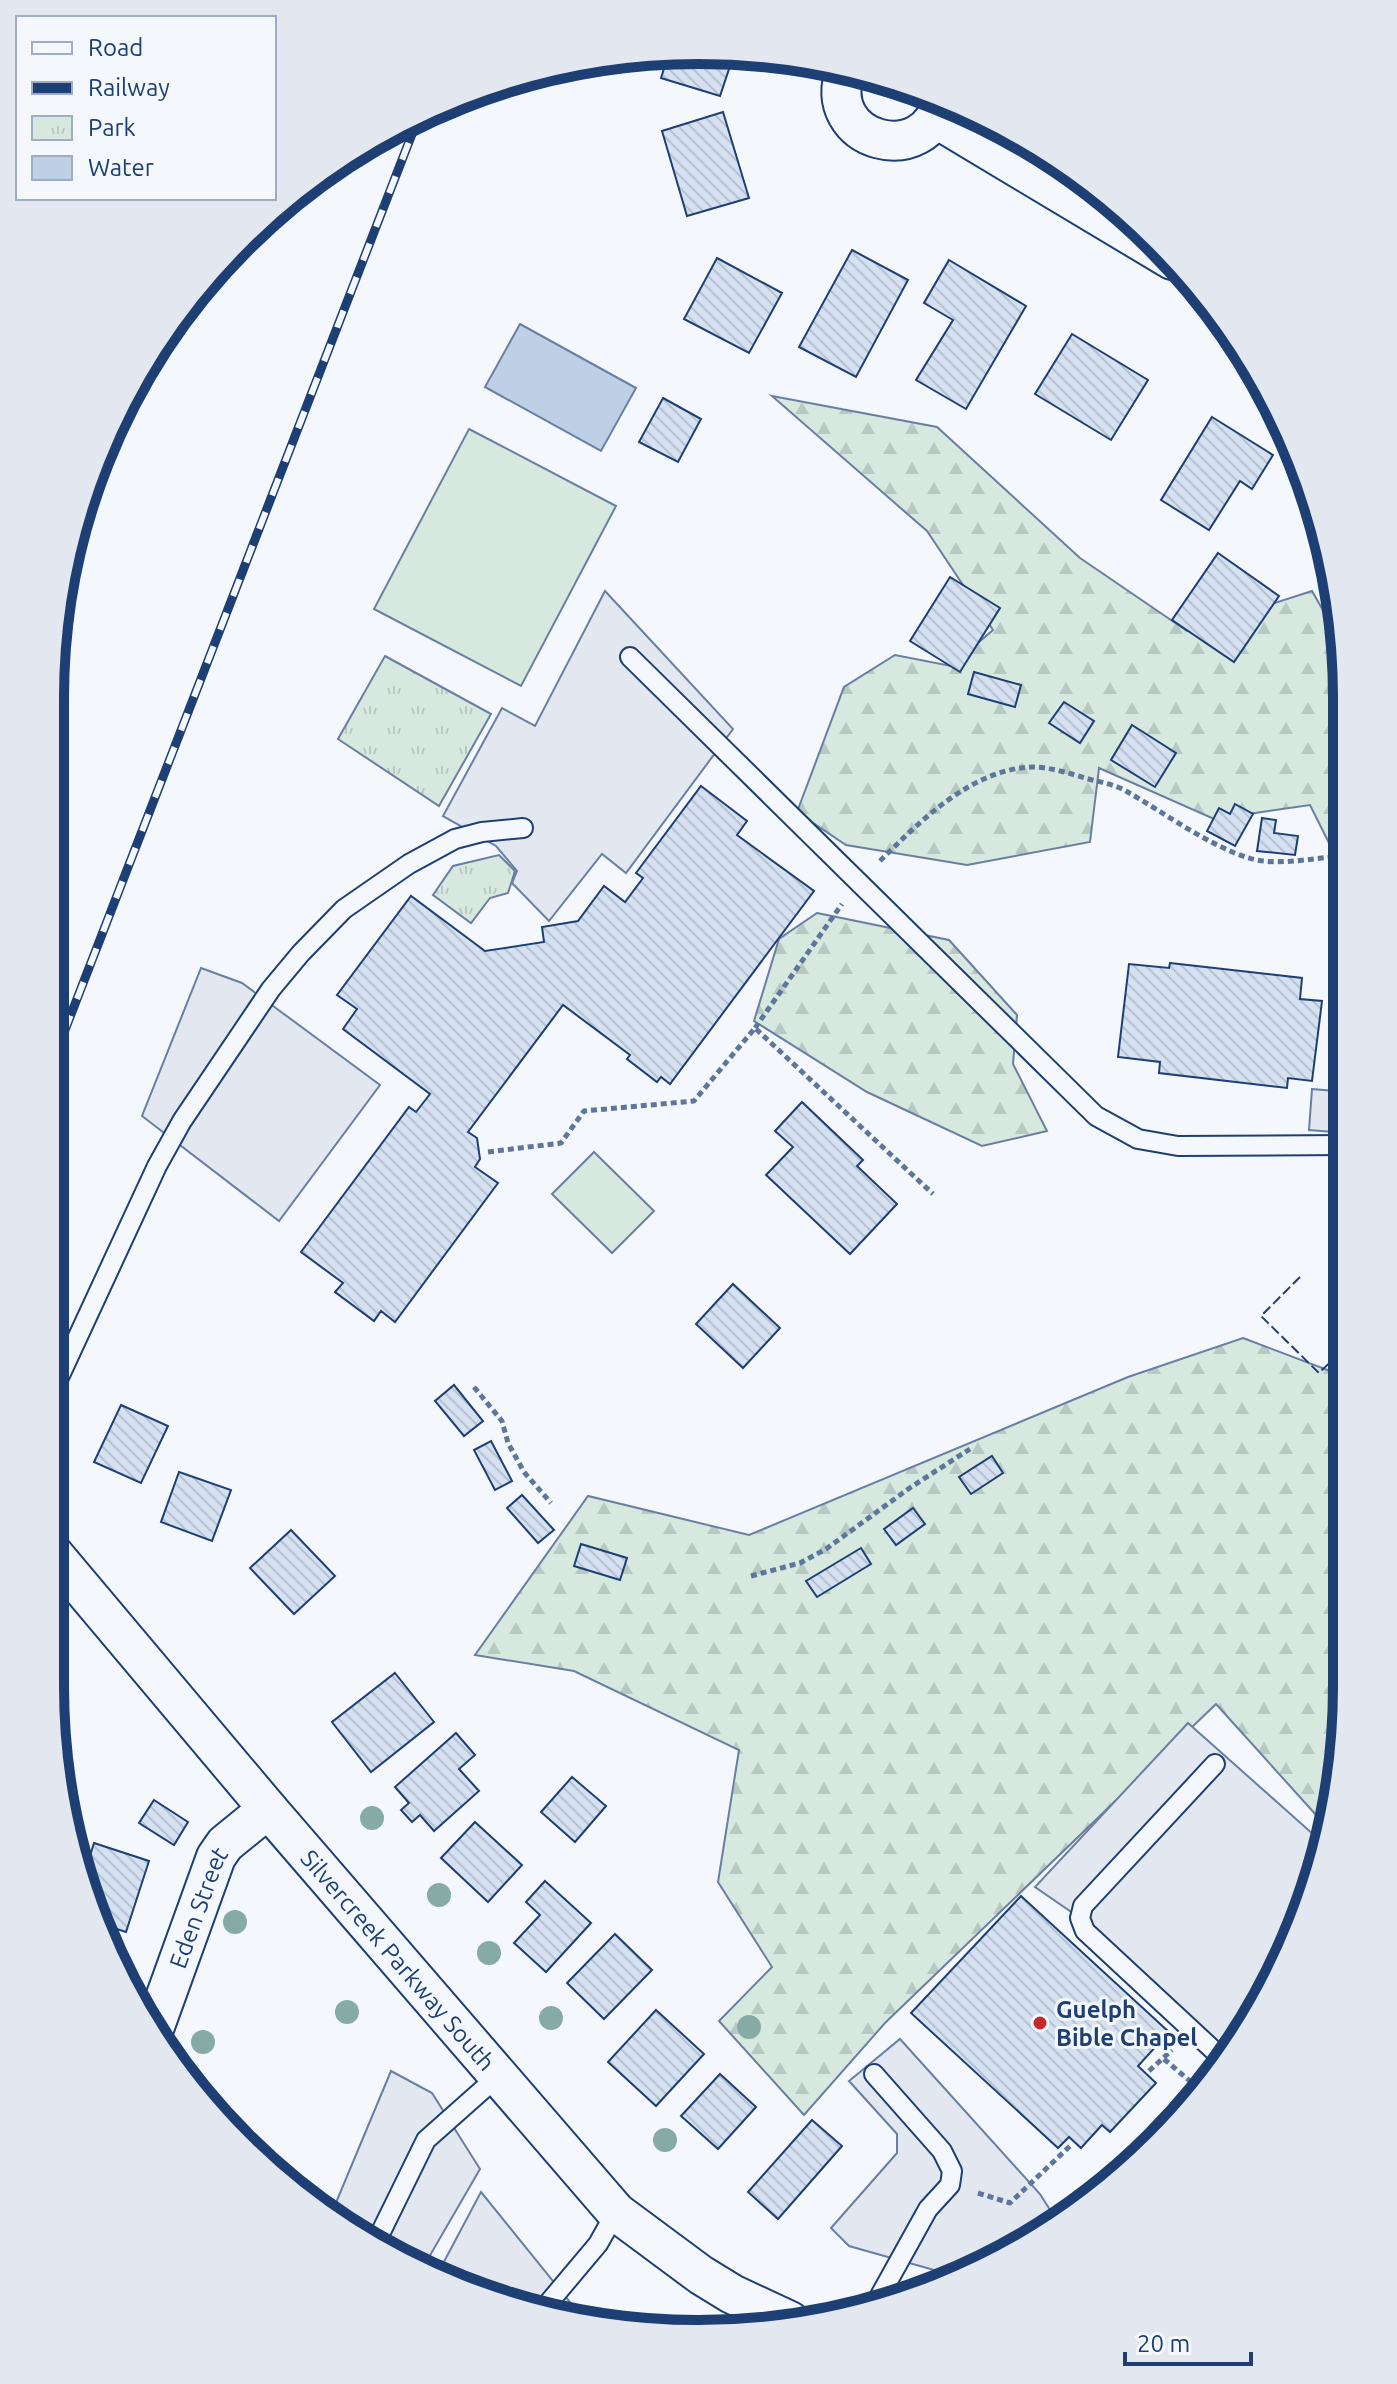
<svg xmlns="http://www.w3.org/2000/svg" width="1397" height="2384" font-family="Ubuntu,sans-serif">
<defs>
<pattern id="forest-firs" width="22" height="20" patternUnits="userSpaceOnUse" patternTransform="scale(2)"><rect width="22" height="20" fill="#d7e8df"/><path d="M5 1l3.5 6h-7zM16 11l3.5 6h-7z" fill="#b8c8c3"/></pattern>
<pattern id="park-tufts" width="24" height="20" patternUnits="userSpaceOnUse" patternTransform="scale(2)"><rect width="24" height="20" fill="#d7e8df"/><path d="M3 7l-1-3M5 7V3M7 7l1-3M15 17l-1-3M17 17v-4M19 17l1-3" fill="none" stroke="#b8c8c3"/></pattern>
<pattern id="building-back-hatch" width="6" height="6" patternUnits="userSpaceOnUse" patternTransform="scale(2)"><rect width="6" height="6" fill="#d5e0f0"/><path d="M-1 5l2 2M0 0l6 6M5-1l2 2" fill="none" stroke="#b6c1d1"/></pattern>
</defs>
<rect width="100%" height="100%" fill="#f4f7fb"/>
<g fill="url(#forest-firs)" stroke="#687fa3" stroke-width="2">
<polygon points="772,396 937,427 1080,558 1187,631 1312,591 1344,647 1346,656 1346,877 1310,805 1214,819 1099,768 1090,842 967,865 846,845 797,812 844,687 895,655 951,666 993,630 927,531"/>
<polygon points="817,913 949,940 1017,1015 1013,1064 1047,1131 982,1146 867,1092 754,1021 779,939"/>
<polygon points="1243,1338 1346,1377 1346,1728 1326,1826 1216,1704 885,2023 804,2115 719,2021 772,1967 718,1882 739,1750 574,1671 475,1655 588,1496 749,1535 1128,1377"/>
</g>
<g fill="url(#park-tufts)" stroke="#687fa3" stroke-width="2">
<polygon points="385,656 491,714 439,806 338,739"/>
<polygon points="499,855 515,871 508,893 490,898 471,923 433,895 453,866"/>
</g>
<g fill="#d7e8df" stroke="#687fa3" stroke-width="2">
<polygon points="469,429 616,506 521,686 374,609"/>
<polygon points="594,1152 654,1211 612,1253 552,1194"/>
</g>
<g fill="#e3e8f0" stroke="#687fa3" stroke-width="2">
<polygon points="605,591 733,729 626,873 602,854 549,921 512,883 517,871 496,846 443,816 502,708 535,726"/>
<polygon points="201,968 242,983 380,1085 279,1221 142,1116"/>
<polygon points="1312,1089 1346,1092 1346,1133 1309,1130"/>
<polygon points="1188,1723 1323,1843 1313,1894 1264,1992 1208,2055 1080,1918 1035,1887"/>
<polygon points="900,2039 1040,2194 1057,2221 977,2267 934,2270 849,2246 831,2228 897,2153 897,2134 849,2081"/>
<polygon points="391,2071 432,2093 480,2169 425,2264 338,2224 330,2217"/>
<polygon points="481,2192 582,2317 530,2312 439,2271"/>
</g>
<polygon fill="#bed0e5" stroke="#687fa3" stroke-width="2" points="520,324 636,388 601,451 485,387"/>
<g fill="url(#building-back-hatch)" stroke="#1d3f73" stroke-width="2">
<polygon points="698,50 734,54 720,96 661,78 669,53"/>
<polygon points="723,112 749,198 687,216 662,131"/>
<polygon points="852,250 908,280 856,377 799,347"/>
<polygon points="717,258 782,293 749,353 684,319"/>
<polygon points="949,260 1026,306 966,409 916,380 953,320 924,303"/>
<polygon points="1072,334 1148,380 1111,440 1035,394"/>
<polygon points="663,398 701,419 678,462 639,442"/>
<polygon points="1212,417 1273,455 1252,489 1240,481 1209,530 1161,500"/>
<polygon points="1218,553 1279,596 1234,662 1172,620"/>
<polygon points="950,577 1000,608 960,672 910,641"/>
<polygon points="974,672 1021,685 1015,707 968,694"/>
<polygon points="1064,702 1094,721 1080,743 1049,723"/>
<polygon points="1132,725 1176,753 1155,787 1111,760"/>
<polygon points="701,786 747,821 737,835 814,891 670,1084 661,1077 657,1082 627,1059 630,1055 563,1005 468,1132 477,1138 480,1159 475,1167 498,1183 395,1322 381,1311 374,1321 335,1292 343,1283 301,1252 409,1107 416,1112 430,1094 343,1029 357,1009 337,995 411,896 485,951 544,942 542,927 578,921 604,886 625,902 643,878 636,873"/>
<polygon points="1235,804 1253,814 1235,846 1207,831 1219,808 1230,814"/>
<polygon points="1262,818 1276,820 1274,833 1298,836 1295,855 1257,851"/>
<polygon points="1170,963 1302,978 1300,999 1322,1001 1312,1081 1288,1078 1287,1088 1159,1073 1160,1062 1118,1057 1129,964 1169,968"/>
<polygon points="802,1102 863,1160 857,1166 897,1204 850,1254 766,1175 793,1147 775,1131"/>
<polygon points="733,1284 780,1328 743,1368 696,1324"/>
<polygon points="454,1385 483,1421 464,1436 435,1401"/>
<polygon points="121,1405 168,1426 141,1483 94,1462"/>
<polygon points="491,1441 512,1481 495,1490 474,1450"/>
<polygon points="992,1456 1003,1473 971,1494 959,1477"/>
<polygon points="179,1472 231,1490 212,1541 161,1522"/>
<polygon points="522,1495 554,1530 538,1543 507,1508"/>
<polygon points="913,1508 925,1524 896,1545 884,1529"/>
<polygon points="291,1530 335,1576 294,1614 250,1568"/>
<polygon points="581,1544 627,1558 620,1580 574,1566"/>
<polygon points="861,1548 871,1564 817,1597 806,1581"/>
<polygon points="395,1673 434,1722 371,1772 332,1722"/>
<polygon points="456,1733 475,1755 459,1769 479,1791 434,1831 420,1815 412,1822 401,1810 409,1803 395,1787"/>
<polygon points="572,1777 606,1806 575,1842 541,1812"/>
<polygon points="154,1800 188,1822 174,1845 139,1823"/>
<polygon points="475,1822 522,1865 488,1902 441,1858"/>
<polygon points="94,1843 149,1861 126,1932 101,1924 84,1894 79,1863 87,1865"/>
<polygon points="545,1881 591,1923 546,1972 514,1943 540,1915 526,1902"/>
<polygon points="1021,1896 1169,2032 1138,2066 1156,2083 1110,2132 1102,2125 1081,2148 1069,2137 1058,2148 911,2013"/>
<polygon points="615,1934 652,1970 604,2019 567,1983"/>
<polygon points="656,2010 704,2054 656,2106 608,2062"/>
<polygon points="720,2074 756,2107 718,2149 681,2116"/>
<polygon points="812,2120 842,2146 778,2219 748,2192"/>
</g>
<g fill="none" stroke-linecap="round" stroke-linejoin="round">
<g stroke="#1d3f73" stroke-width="22">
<g id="lane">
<polyline points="630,657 1096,1116 1138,1139 1178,1146 1346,1145"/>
<polyline points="50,1397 157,1166 182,1121 271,989 301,953 344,909 409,864 455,839 482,832 523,828"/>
<polyline points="1215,1764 1083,1906 1080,1918 1085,1931 1224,2060"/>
<polyline points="874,2074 942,2151 952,2171 950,2185 928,2209 877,2301"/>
<polyline points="376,2242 426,2140 497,2077"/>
<polyline points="540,2313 598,2244 616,2212"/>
</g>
</g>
<g stroke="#1d3f73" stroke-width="42">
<g id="street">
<path d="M846 69C818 143 929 171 942 98"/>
<polyline points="935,118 1172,260"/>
<path id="s1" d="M50 1550 268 1809 616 2212 701 2275 732 2294 790 2321"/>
<path id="s2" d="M155 2026 216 1857 225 1844 268 1809"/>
</g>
</g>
<g stroke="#5e769c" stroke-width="5" stroke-dasharray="6 4" stroke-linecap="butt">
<path d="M880 861C920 821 972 769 1032 767 1049 767 1069 773 1085 778 1099 782 1114 784 1126 791 1163 812 1209 846 1249 858 1276 867 1317 857 1346 856"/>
<polyline points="755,1028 842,904"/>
<polyline points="488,1152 561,1143 584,1111 694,1101 755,1028 933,1194"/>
<polyline points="474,1387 502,1421 508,1443 524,1472 551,1503"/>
<polyline points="751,1576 800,1563 826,1549 911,1487 970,1449"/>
<polyline points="1164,2059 1198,2088"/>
<polyline points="1149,2071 1172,2050"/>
<polyline points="978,2193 1010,2203 1070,2146"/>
</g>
<use href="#lane" stroke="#f4f7fb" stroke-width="18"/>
<use href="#street" stroke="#f4f7fb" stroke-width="38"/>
<g stroke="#1d3f73" stroke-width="9">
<polyline id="rail" points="51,1066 419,116"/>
</g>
<use href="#rail" stroke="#f4f7fb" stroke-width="6" stroke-dasharray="18" stroke-linecap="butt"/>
<g stroke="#1d3f73" stroke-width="2" stroke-dasharray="10 4" stroke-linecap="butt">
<polyline points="1334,1238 1346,1226"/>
<polyline points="1300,1277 1261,1316 1319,1373 1346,1347"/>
</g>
</g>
<g fill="#86aba6">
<circle cx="372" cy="1818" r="12"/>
<circle cx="439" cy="1895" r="12"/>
<circle cx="235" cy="1922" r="12"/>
<circle cx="489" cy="1953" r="12"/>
<circle cx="347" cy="2012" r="12"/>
<circle cx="551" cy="2018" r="12"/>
<circle cx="749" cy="2027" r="12"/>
<circle cx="203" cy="2042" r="12"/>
<circle cx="665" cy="2140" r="12"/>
</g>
<circle fill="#c62828" stroke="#f4f7fb" stroke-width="3" cx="1040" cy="2023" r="8"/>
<g text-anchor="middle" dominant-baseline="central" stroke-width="6" stroke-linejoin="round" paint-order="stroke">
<g font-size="24" fill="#1d3f73" stroke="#f4f7fb">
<text stroke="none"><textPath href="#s2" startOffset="126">Eden Street</textPath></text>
<text stroke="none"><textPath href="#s1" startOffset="538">Silvercreek Parkway South</textPath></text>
</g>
<g font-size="24" font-weight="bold" fill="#1d3f73" stroke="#f4f7fb" text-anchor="start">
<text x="1056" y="2009">Guelph<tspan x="1056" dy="28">Bible Chapel</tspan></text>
</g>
</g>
<path d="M0 0H1397V2384H0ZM698 64H699A634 634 0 0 1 1333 698V1686A634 634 0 0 1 699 2320H698A634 634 0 0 1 64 1686V698A634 634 0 0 1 698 64Z" fill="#e3e8f0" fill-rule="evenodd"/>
<path fill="none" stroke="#1d3f73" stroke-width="10" d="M698 64H699A634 634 0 0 1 1333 698V1686A634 634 0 0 1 699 2320H698A634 634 0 0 1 64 1686V698A634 634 0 0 1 698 64Z"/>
<rect x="16" y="16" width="260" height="184" fill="#f4f7fb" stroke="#9eadc5" stroke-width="2"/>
<rect x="32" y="42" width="40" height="12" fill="#f4f7fb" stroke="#9eadc5" stroke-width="2"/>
<text x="88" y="56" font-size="24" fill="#1d3f73">Road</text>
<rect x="32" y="82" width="40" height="12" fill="#1d3f73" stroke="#9eadc5" stroke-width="2"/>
<text x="88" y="96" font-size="24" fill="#1d3f73">Railway</text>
<rect x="32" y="116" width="40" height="24" fill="url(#park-tufts)" stroke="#9eadc5" stroke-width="2"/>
<text x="88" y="136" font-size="24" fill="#1d3f73">Park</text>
<rect x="32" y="156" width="40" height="24" fill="#bed0e5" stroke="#9eadc5" stroke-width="2"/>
<text x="88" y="176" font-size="24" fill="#1d3f73">Water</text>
<path d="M1125 2352v12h126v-12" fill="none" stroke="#1d3f73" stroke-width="4"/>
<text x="1137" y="2352" font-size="24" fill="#1d3f73" stroke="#f4f7fb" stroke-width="6" paint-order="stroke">20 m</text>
</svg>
